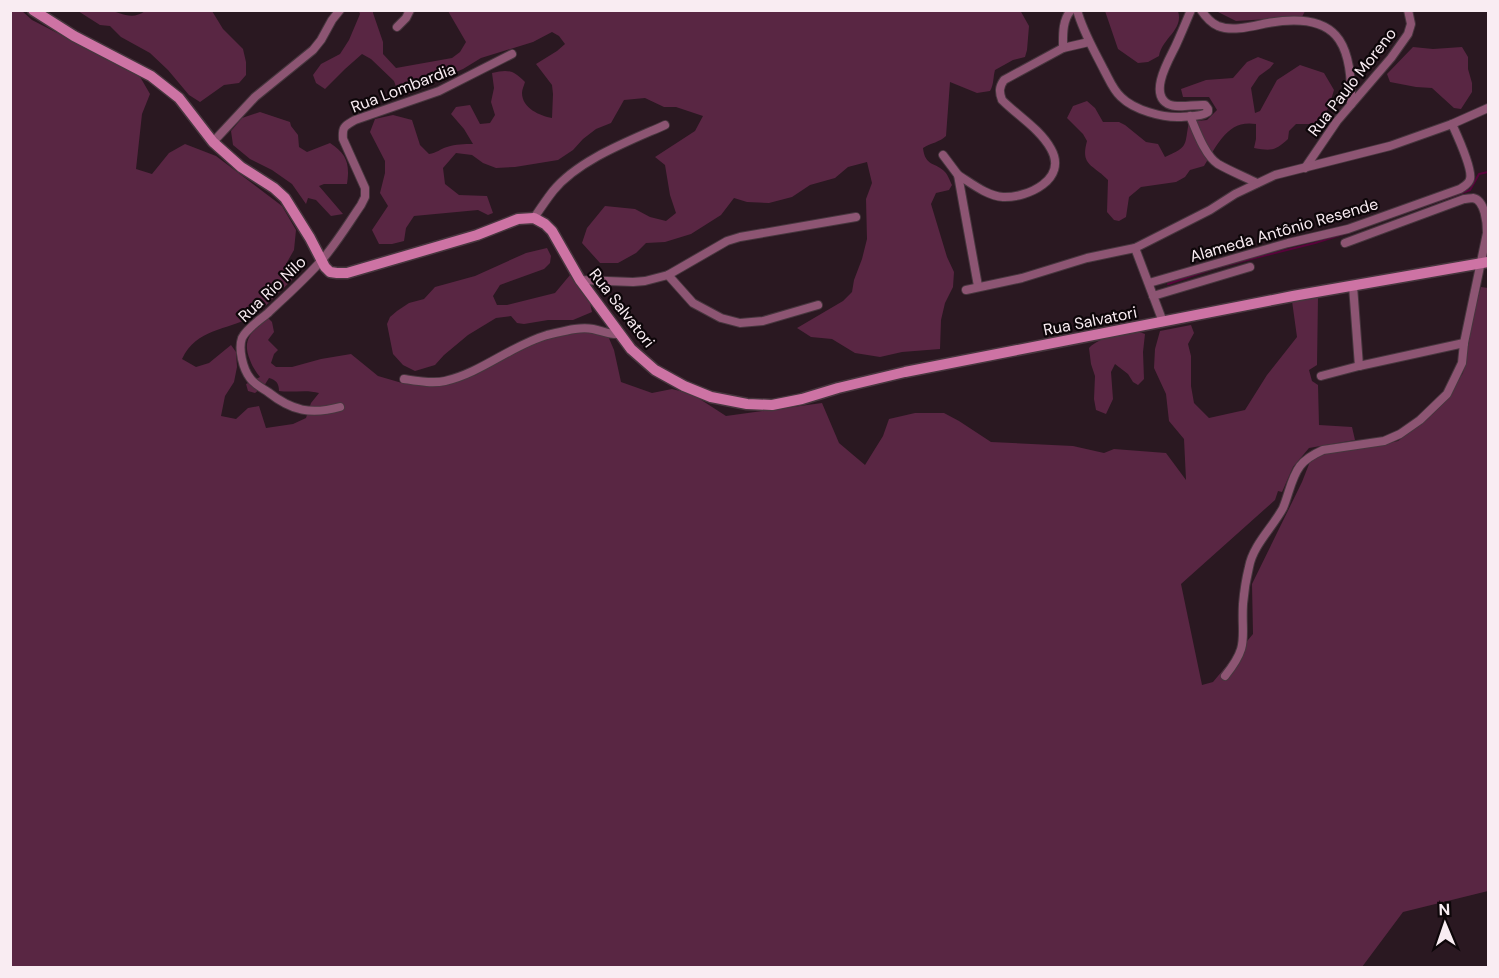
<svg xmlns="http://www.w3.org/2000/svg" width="1499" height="978" font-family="'DM Sans',sans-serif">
<rect width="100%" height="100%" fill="#2a1821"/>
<g fill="#592643">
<path d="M1020 10 1029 26 1027 50 1025 57 1013 60 995 70C993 77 994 84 990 91L977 93 950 82 946 136C940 142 931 143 923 148 925 167 936 162 945 172 948 175 950 181 952 185L949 190 936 193 931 204 947 257 954 272 953 287 945 303 941 320 940 349 902 352 880 357 855 353 832 339 811 337 797 328 843 301 852 292 854 280 862 259 867 239 866 199 872 183 867 162 848 167 835 178 810 185 792 197 769 203 747 202 734 198 721 215 691 234 665 242 646 243 636 253 618 263H600L582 243 587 228 605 206 635 209 650 217 666 221 676 213 670 195 665 165 655 157 695 131 703 116 676 107H664L645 98 624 100 611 123 596 129 583 139 573 150 558 160 515 167 496 168 483 163 472 155 456 153 443 168 445 184 459 195 487 196 493 213 488 215 478 210 414 216 406 228 404 241 392 244H379L372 230 388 206 380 193 385 173V161L370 132 375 119 393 115 412 120 420 145 429 154C437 153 440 149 447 147 456 144 464 144 473 144L464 129 451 114 456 107 470 105 480 124 490 123 495 115 491 102 494 88 492 73C508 69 513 70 525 82 524 86 522 89 522 93 522 108 540 116 552 118L553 94 552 85 536 64 557 51 565 44 559 36 552 32 533 42 481 58 463 69 456 72 437 73 423 78 409 94 399 95 394 81 371 59 362 54 345 69 325 89 316 83 313 75 321 64 340 54 349 40 360 14 359 11H373V13L383 42V54L396 68 452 58 460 52 466 42 448 11Z"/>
<path d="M10 11H22L32 20 139 75 150 94 142 114 136 169 152 174 169 153 185 144 216 156 282 206 296 230 294 250 286 264 292 280C282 289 264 309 253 316 226 331 197 328 182 359L196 367 209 363 231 345 236 352 237 367 234 382 225 396 221 416 236 419 248 408 259 406 266 428 293 424 306 418 311 403 319 393C306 389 293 393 279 391 279 383 276 380 269 378L264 386 255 393 248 391 246 384 260 377C256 372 252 366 250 360 241 339 253 330 268 318L272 322 274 332 268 340 278 350 274 354 271 363 276 367H292L321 359 351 354 378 376 402 383 417 384 453 380 476 375 521 348 536 341 556 336 585 332 608 336 614 350 621 382 652 393 672 389 692 394 726 416 822 403 839 443 865 465 883 436 889 419 915 413H944L959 421 991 442 1073 446 1104 453 1114 449 1166 453 1186 480 1184 439 1169 421 1166 394 1154 368 1155 349 1160 331 1191 325 1194 333 1188 344 1191 356V386L1194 403 1209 418 1245 410 1267 375 1297 337 1292 301 1318 297 1317 365 1309 370 1312 381 1318 385 1319 425 1352 427 1355 440 1309 448 1293 467 1282 492 1278 491 1275 500 1181 584 1202 685 1213 682 1253 634 1252 584 1302 482 1311 459 1319 455 1371 447 1398 441 1424 421 1445 401 1463 373 1471 320 1481 287 1488 288V891L1403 912 1362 967H11Z"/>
<path d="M78 11C87 10 98 9 107 10 120 12 132 21 145 11H212L223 29 243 49 246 62V75L239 83 224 85 200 102 189 95 168 70 150 53 121 37 110 26 100 25Z"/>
<path d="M1105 11H1178C1184 30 1162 38 1159 56L1148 62 1138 63 1118 49Z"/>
<polygon points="1216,11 1305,11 1302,17 1236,21"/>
<polygon points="1413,47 1433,49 1462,47 1468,57 1468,69 1472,83 1472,92 1461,109 1454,108 1432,88 1416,87 1390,82 1387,74"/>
<path d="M1258 57 1274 63 1270 68 1259 76 1251 88 1255 113 1260 111 1277 80 1300 65 1324 73 1334 90C1329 106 1328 115 1313 125L1308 124H1296L1289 131 1288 139C1275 151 1271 151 1254 148L1256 139V124C1227 119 1217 146 1204 166L1190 170 1185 177 1176 182 1141 187 1129 197 1126 217 1119 221 1114 220 1107 212 1108 180C1093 164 1080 166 1087 141L1083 134 1067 118 1073 106 1087 101 1095 108 1103 122H1119L1125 125 1146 142 1158 144 1165 157C1190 146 1184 145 1189 122L1207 120 1217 110 1209 97H1183L1181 89 1206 80 1233 78 1247 62Z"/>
<path d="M260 112 290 122 291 126 298 135 299 147 307 152 330 143C347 154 350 164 347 184H324L319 186 343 214 331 216 316 200 308 198 306 204 292 184 272 170 250 159 233 145 231 131 242 118Z"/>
<polygon points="547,248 551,256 550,263 544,269 500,285 493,296 497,305 507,305 555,293 570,275 590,303 592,312 573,320 548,320 524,324 517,323 511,316 496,318 468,335 444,355 435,365 415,371 403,365 393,354 387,324 390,317 397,311 409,303 424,299 435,287 475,276 526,253"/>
<path d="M1137 331 1145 334 1143 352 1144 379 1138 385 1133 382 1128 374 1115 364 1111 372 1113 399 1106 414 1096 410 1094 399 1095 376 1091 364 1089 348C1101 336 1121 334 1137 331Z"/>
</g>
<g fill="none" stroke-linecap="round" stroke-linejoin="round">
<g stroke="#58023b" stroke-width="2">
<polyline points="1378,222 1470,190 1479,174 1488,172"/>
<polyline points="1168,284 1215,268 1315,243 1350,232"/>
</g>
<g stroke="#47363e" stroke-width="10">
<g id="street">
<path d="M1077 10C1083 32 1094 50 1104 70 1109 79 1113 90 1121 97 1134 110 1163 118 1181 117 1190 116 1201 117 1208 112V109L1205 105C1194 104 1178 109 1168 104 1148 93 1170 58 1176 45 1181 34 1186 22 1191 10"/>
<path d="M1201 10C1205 16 1211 23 1218 26 1233 32 1253 26 1268 23 1336 11 1353 41 1351 104"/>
<polyline points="397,27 406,18 410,10"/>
<polyline points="1063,48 1089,42"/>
<path d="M1190 116C1196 130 1205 156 1218 164 1230 171 1245 177 1257 183"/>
<polyline points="213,142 255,97 313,50 321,40 332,20 340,10"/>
<polyline points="943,155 958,175 978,286"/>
<polyline points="1305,168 1337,121 1391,58 1408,34 1411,24 1408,10"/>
<path d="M958 175C971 183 987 196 1003 197 1028 198 1068 179 1051 149 1040 129 1018 116 1002 100 999 92 999 87 1004 80L1063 48C1063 35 1062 21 1071 10"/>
<path d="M534 218C540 209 546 200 553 191 578 160 629 141 665 125"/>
<polyline points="1135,248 1163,322"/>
<polyline points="668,275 693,303 721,318 740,323 763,321 818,305"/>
<polyline points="580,280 633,282 645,281 668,275 727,241 740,237 856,217"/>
<path d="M1149 283 1288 243 1348 229 1460 189C1464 186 1469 184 1470 179 1473 169 1457 135 1452 124"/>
<polyline points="1353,286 1359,366"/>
<polyline points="966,290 1022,278 1087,258 1135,248 1210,210 1235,194 1275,175 1390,146 1452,124 1488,108"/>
<polyline points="1153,296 1250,267"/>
<polyline points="1321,376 1359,366 1464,343"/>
<path d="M404 379C417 381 432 384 445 381 481 373 512 345 547 335 561 332 579 326 593 329 603 331 610 335 620 334"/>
<path d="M340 407C311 415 292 411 268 392 262 388 254 384 250 378 243 369 238 349 242 338 247 328 260 320 268 313 286 296 305 279 321 261 336 244 348 224 361 205L365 197V188L343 139C342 126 345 126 355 120L439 91 512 54"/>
<path d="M1225 676C1250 645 1241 639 1243 604 1244 592 1246 579 1249 567 1253 545 1273 527 1283 508 1289 494 1291 478 1300 466 1306 458 1314 454 1323 450L1384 441 1400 434 1420 420 1447 394 1462 363 1464 343 1487 233C1487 223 1485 200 1473 198 1472 198 1465 199 1464 199L1345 243"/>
</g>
</g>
<g stroke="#47363e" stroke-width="13">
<polyline id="secondary" points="33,10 74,36 151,76 179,98 213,142 241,167 274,188 285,198 310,238 325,267 330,272 337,273 347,273 477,235 518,219 534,218 545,224 552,231 580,280 631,349 655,370 684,386 711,397 747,404 772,405 802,399 838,388 905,372 1293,296 1488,262"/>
</g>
<use href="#street" stroke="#8d5573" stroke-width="8"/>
<use href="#secondary" stroke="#cd73a4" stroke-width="10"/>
</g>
<g text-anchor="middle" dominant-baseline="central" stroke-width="4.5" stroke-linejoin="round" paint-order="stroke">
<g font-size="16" fill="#f9ecf2" stroke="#0d0609">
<text transform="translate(1352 82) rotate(-52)">Rua Paulo Moreno</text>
<text transform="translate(403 88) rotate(-21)">Rua Lombardia</text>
<text transform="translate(1284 230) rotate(-16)">Alameda Antônio Resende</text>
<text transform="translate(272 289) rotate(-44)">Rua Rio Nilo</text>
<text transform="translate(622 308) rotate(52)">Rua Salvatori</text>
<text transform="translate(1090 321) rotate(-11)">Rua Salvatori</text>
</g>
</g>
<rect width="1499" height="978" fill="none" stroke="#f9ecf2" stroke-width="24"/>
<g transform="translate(1445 924) rotate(358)" stroke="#0d0609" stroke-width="4.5" paint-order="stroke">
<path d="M0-4.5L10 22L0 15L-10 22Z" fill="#f9ecf2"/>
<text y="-9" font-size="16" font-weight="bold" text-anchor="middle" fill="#f9ecf2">N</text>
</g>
</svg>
